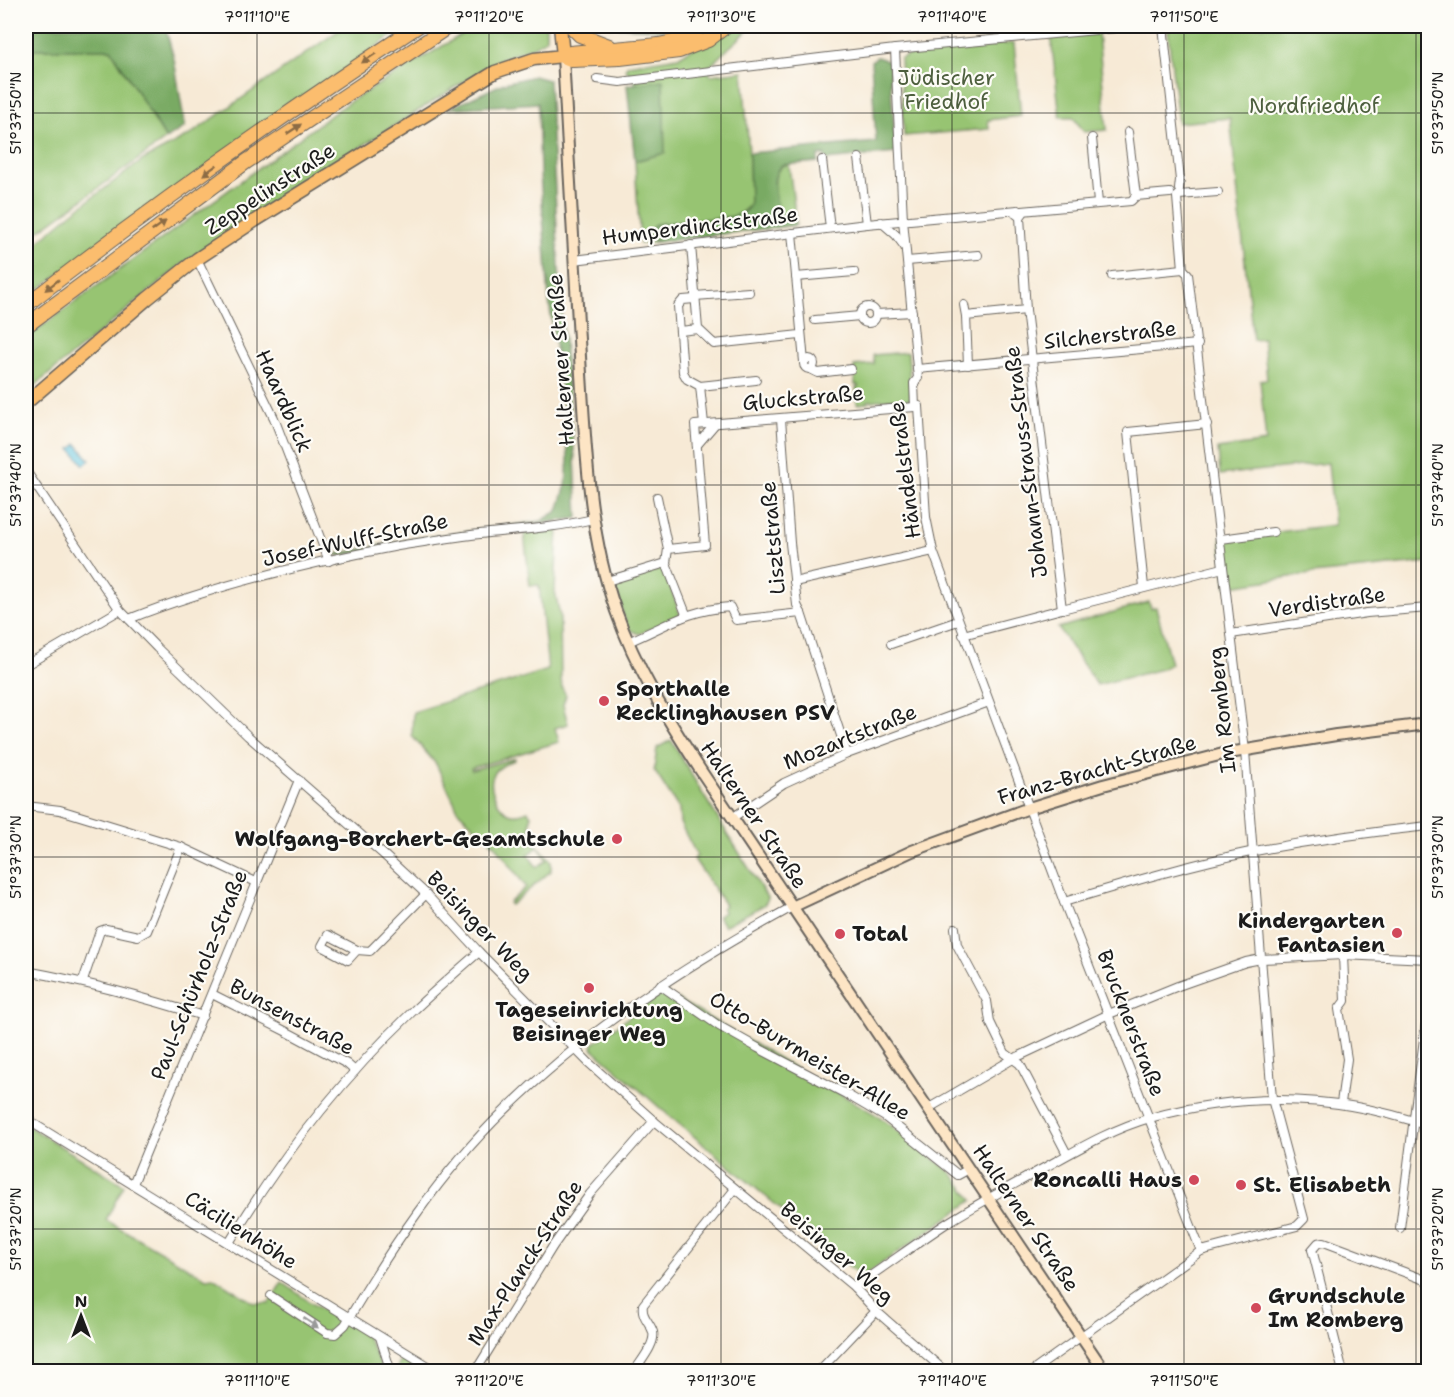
<svg xmlns="http://www.w3.org/2000/svg" width="1454" height="1397" font-family="'Shantell Sans',sans-serif">
<rect width="100%" height="100%" fill="#fdfcf7"/>
<filter id="ink" filterUnits="userSpaceOnUse"><feTurbulence type="fractalNoise" baseFrequency=".0167" numOctaves="2"/><feDisplacementMap in="SourceGraphic" scale="12" xChannelSelector="R" yChannelSelector="G"/><feConvolveMatrix kernelMatrix="1 2 1 2 8 2 1 2 1" color-interpolation-filters="sRGB"/></filter>
<filter id="wash" filterUnits="userSpaceOnUse"><feTurbulence type="fractalNoise" baseFrequency=".008" numOctaves="4" result="noise"/><feDisplacementMap in="SourceGraphic" scale="24" xChannelSelector="R" yChannelSelector="G"/><feGaussianBlur stdDeviation="1.35" result="paint"/><feColorMatrix in="noise" values="0 0 0 0 0 0 0 0 0 0 0 0 0 0 0 0 0 1.4 0 .05"/><feComposite in="paint" operator="in"/></filter>
<g filter="url(#wash)">
<rect width="100%" height="100%" fill="#f7ead6"/>
<g fill="#97c472" stroke="#5a7047" stroke-width="1.5">
<polygon points="345,26 405,26 26,298 26,252 73,212 143,160 188,136"/>
<path d="M476 26H546V39C529 51 512 53 495 62L255 214 181 265 26 393V338L349 102Z"/>
<path d="M728 26H751C739 42 721 52 709 68L710 75 743 71 749 153 750 205 737 216 656 224 654 240 657 242 640 244 635 161 665 153 633 77 625 69 628 65 678 57Z"/>
<polygon points="1174,26 1428,26 1428,562 1303,575 1226,587 1221,539 1334,525 1328,463 1220,475 1218,449 1266,442 1260,380 1267,379 1263,339 1253,340 1230,118 1178,123 1168,31"/>
<polygon points="1098,33 1107,130 1084,132 1073,117 1060,117 1051,38"/>
<polygon points="1014,43 1021,116 988,120 989,129 904,136 900,59 913,52"/>
<polygon points="26,49 111,49 166,139 26,240"/>
<path d="M786 164 789 165 795 213 785 215 780 214 778 210C776 195 768 171 786 164Z"/>
<polygon points="908,352 911,399 896,401 895,399 868,401 868,403 857,404 856,388 858,387 858,385 855,385 854,366 874,364 873,355"/>
<path d="M558 529 555 591 560 616 561 677 562 688 566 695 563 705 568 724 555 728 559 742 471 768 472 770 515 758V760C508 762 496 768 493 776 488 787 498 809 509 813 516 816 522 813 528 811L531 815 529 838 543 851 542 852 538 847 528 855 537 867 547 860 543 854 545 853 551 861V871L511 905 509 903 526 887 496 846 459 812 436 764 412 736 413 712 548 670 539 585 530 586 524 533Z"/>
<polygon points="660,569 664,570 680,614 679,617 639,634 628,629 614,588 619,579"/>
<polygon points="1149,602 1151,608 1156,607 1171,664 1162,669 1097,685 1058,628"/>
<polygon points="671,740 704,796 768,899 764,905 724,926 718,916 724,912 722,908 725,905 694,859 697,856 680,823 679,809 654,770 657,748"/>
<polygon points="663,991 880,1117 952,1173 973,1200 862,1277 660,1108 592,1048 593,1044"/>
<polygon points="26,1125 124,1185 106,1220 206,1278 213,1277 254,1303 269,1303 282,1282 311,1303 337,1319 354,1325 367,1337 383,1371 26,1371"/>
<polygon points="402,1359 422,1371 399,1371 397,1368"/>
</g>
<g fill="#79aa64" stroke="#4a6340" stroke-width="1.5">
<polygon points="26,26 165,26 174,59 185,127 166,139 111,49 26,49"/>
<polygon points="605,26 691,26 687,28 663,29"/>
<path d="M877 57 889 61 896 153 826 160 825 155 818 156V162L782 165C769 176 776 195 778 210L780 214 795 213 796 225 657 242 651 237 650 230 656 224 731 217 744 212 750 205 749 153 876 142 871 61Z"/>
<polygon points="534,76 549,80 562,320 575,458 578,518 474,532 339,556 335,554 406,540 541,521 558,511 566,485 568,459 566,428 549,301 540,174 538,103 448,109 504,83"/>
<polygon points="663,80 665,153 635,161 627,85"/>
</g>
<polygon fill="#61c4df" stroke="#3e707e" stroke-width="1.5" points="77,444 90,460 84,465 71,449"/>
</g>
<g filter="url(#ink)">
<g fill="none" stroke-linecap="round" stroke-linejoin="round">
<g stroke="#69645d" stroke-width="10">
<g id="street">
<polyline points="1163,26 1180,180 1179,189"/>
<polyline points="895,49 903,220 918,378 914,383 915,407 919,406 926,517 933,551 1064,902 1201,1251"/>
<polyline points="597,79 620,82 895,49 1138,26"/>
<polyline points="1128,132 1136,196"/>
<polyline points="1092,138 1098,203"/>
<polyline points="859,158 867,224"/>
<polyline points="822,160 830,228"/>
<polyline points="1179,195 1218,192"/>
<polyline points="1022,211 1131,201 1136,196 1170,193"/>
<polyline points="881,222 896,235 905,247"/>
<polyline points="792,233 804,362"/>
<polyline points="691,245 698,329 714,344 800,335"/>
<polyline points="197,259 274,418 329,561"/>
<polyline points="574,260 867,224 1018,210"/>
<polyline points="907,261 978,255"/>
<polyline points="1112,276 1183,269"/>
<polyline points="796,277 854,272"/>
<polyline points="695,296 749,292"/>
<polyline points="695,299 683,300 678,306 683,372 687,379 700,386 704,424"/>
<polyline points="964,305 966,316"/>
<circle cx="868" cy="315" r="8"/>
<polyline points="1026,310 1062,609 1223,568"/>
<polyline points="876,314 912,312"/>
<polyline points="815,320 860,316"/>
<polyline points="680,331 698,329"/>
<circle cx="809" cy="364" r="5"/>
<polyline points="968,365 966,316 1026,310 1020,217 1023,213 1018,210 1016,214 1020,217"/>
<polyline points="810,369 818,373 851,369"/>
<polyline points="917,369 1198,344"/>
<polyline points="700,386 756,380"/>
<polyline points="781,419 790,543 797,605 801,613 847,754"/>
<polyline points="697,445 715,424"/>
<polyline points="26,471 120,610 157,648 248,736 384,855 426,894 479,952 589,1063 654,1121 854,1287 876,1311 946,1372"/>
<polyline points="657,497 668,549 666,563"/>
<polyline points="1221,539 1273,532"/>
<polyline points="668,549 705,545 695,425 915,407"/>
<polyline points="607,581 666,563 686,614"/>
<polyline points="794,582 933,551"/>
<polyline points="1144,587 1128,432 1207,424"/>
<path d="M129 619C215 585 307 563 398 546 425 542 453 537 480 534 518 530 555 528 593 519"/>
<polyline points="1231,634 1367,613 1428,608"/>
<polyline points="963,635 1062,609"/>
<path d="M628 642C666 626 687 610 730 607L736 620 801 613"/>
<polyline points="891,644 958,621"/>
<polyline points="26,665 120,610"/>
<polyline points="26,806 60,810 181,847 256,882"/>
<polyline points="732,818 784,783 847,754 989,702"/>
<path d="M1064 902C1127 883 1191 864 1255 851 1313 840 1370 832 1428 826"/>
<polyline points="955,928 957,945 987,1001 990,1022 1005,1053 1020,1064 1067,1154"/>
<polyline points="357,950 348,960 322,946 328,935 357,950 370,951 426,894"/>
<path d="M26 971C87 982 143 997 203 1016"/>
<polyline points="83,981 100,931 106,929 138,936 147,931 181,847"/>
<polyline points="660,985 719,1026 758,1048 846,1094 885,1117 958,1175 969,1169"/>
<polyline points="212,994 289,1033 347,1064 355,1071"/>
<polyline points="1341,1103 1347,1059 1339,1009 1345,1001 1343,955"/>
<polyline points="929,1108 1013,1059 1109,1014 1178,986 1246,962 1261,959 1343,955 1428,959"/>
<polyline points="26,1119 438,1372"/>
<polyline points="133,1184 299,780"/>
<polyline points="1400,1228 1428,1007"/>
<path d="M229 1243C279 1159 340 1081 411 1013 433 992 456 972 479 952"/>
<path d="M854 1287C884 1267 914 1245 944 1225 972 1207 1002 1191 1031 1175 1070 1154 1108 1130 1150 1118 1244 1092 1337 1094 1428 1126"/>
<path d="M271 1296 327 1333 335 1334 345 1325C390 1249 440 1173 504 1111 589 1028 688 964 792 907"/>
<polyline points="380,1337 391,1372"/>
<polyline points="475,1372 553,1246 590,1194 654,1121"/>
<path d="M634 1372C640 1362 656 1344 653 1332 650 1322 641 1317 643 1305L735 1189"/>
<polyline points="818,1372 876,1311"/>
<polyline points="1031,1372 1201,1251 1297,1226 1304,1219 1272,1099 1245,751 1188,274 1183,269 1177,197"/>
<polyline points="1343,1372 1313,1253 1312,1250 1318,1243 1324,1242 1428,1281"/>
</g>
</g>
<g stroke="#69645d" stroke-width="14">
<g id="secondary">
<path d="M563 56C569 162 574 268 581 374 586 454 589 535 616 611 636 668 668 720 701 771L1105 1372"/>
<polyline points="792,907 912,851 1029,808 1103,785 1223,754 1336,735 1428,724"/>
</g>
</g>
<g stroke="#69645d" stroke-width="15">
<polyline id="primary" points="26,403 147,299 197,259 256,220 495,72 534,59 563,56 560,26"/>
</g>
<g stroke="#69645d" stroke-width="16">
<g id="highway">
<polyline points="571,26 580,35 609,46"/>
<polyline points="570,53 659,45 696,37"/>
<polyline points="563,56 573,60 620,58 679,51 708,40 726,26"/>
<path d="M26 305C152 207 284 114 418 26"/>
<polyline points="26,326 246,162 449,26"/>
</g>
</g>
<use href="#street" stroke="#fff" stroke-width="8"/>
<use href="#secondary" stroke="#fde5c5" stroke-width="10"/>
<use href="#primary" stroke="#fbbd6e" stroke-width="12"/>
<use href="#highway" stroke="#fbbd6e" stroke-width="14"/>
</g>
<defs><path id="oneway-solid" d="M-6-.8H1V-3.2L6.5 0L1 3.2V.8H-6Z" transform="scale(1.5)"/></defs>
<g fill="#8c6c45">
<use href="#oneway-solid" transform="translate(369 58) rotate(146)"/>
<use href="#oneway-solid" transform="translate(294 129) rotate(-34)"/>
<use href="#oneway-solid" transform="translate(210 170) rotate(144)"/>
<use href="#oneway-solid" transform="translate(159 226) rotate(-36)"/>
<use href="#oneway-solid" transform="translate(52 285) rotate(142)"/>
</g>
<use fill="#999" href="#oneway-solid" transform="translate(311 1323) rotate(34)"/>
</g>
<path fill="none" stroke="#1c1c1c" stroke-width="1.5" stroke-opacity="0.45" d="M26 26V1372M257 26V1372M489 26V1372M721 26V1372M952 26V1372M1184 26V1372M1416 26V1372M26 113H1428M26 485H1428M26 857H1428M26 1229H1428"/>
<g fill="#d1495b" stroke="#fdfcf7" stroke-width="2">
<circle cx="604" cy="701" r="6"/>
<circle cx="617" cy="839" r="6"/>
<circle cx="1397" cy="933" r="6"/>
<circle cx="840" cy="934" r="6"/>
<circle cx="589" cy="988" r="6"/>
<circle cx="1194" cy="1180" r="6"/>
<circle cx="1241" cy="1185" r="6"/>
<circle cx="1256" cy="1308" r="6"/>
</g>
<g text-anchor="middle" dominant-baseline="central" stroke-width="4.5" stroke-linejoin="round" paint-order="stroke">
<g font-size="21" fill="#4d5f3e" stroke="#fdfcf7">
<text x="946" y="78">Jüdischer<tspan x="946" dy="24">Friedhof</tspan></text>
<text x="1314" y="106">Nordfriedhof</text>
</g>
<g font-size="21" fill="#1c1c1c" stroke="#fdfcf7">
<text transform="translate(270 189) rotate(-33)">Zeppelinstraße</text>
<text transform="translate(700 226) rotate(-7)">Humperdinckstraße</text>
<text transform="translate(1110 335) rotate(-6)">Silcherstraße</text>
<text transform="translate(561 360) rotate(-94)">Halterner Straße</text>
<text transform="translate(803 398) rotate(-5)">Gluckstraße</text>
<text transform="translate(284 401) rotate(66)">Haardblick</text>
<text transform="translate(1026 462) rotate(-97)">Johann-Strauss-Straße</text>
<text transform="translate(905 470) rotate(-97)">Händelstraße</text>
<text transform="translate(773 538) rotate(-95)">Lisztstraße</text>
<text transform="translate(355 540) rotate(-12)">Josef-Wulff-Straße</text>
<text transform="translate(1327 602) rotate(-8)">Verdistraße</text>
<text transform="translate(1222 710) rotate(-96)">Im Romberg</text>
<text transform="translate(850 737) rotate(-22)">Mozartstraße</text>
<text transform="translate(1097 770) rotate(-16)">Franz-Bracht-Straße</text>
<text transform="translate(754 815) rotate(56)">Halterner Straße</text>
<text transform="translate(480 926) rotate(46)">Beisinger Weg</text>
<text transform="translate(199 975) rotate(-68)">Paul-Schürholz-Straße</text>
<text transform="translate(292 1017) rotate(28)">Bunsenstraße</text>
<text transform="translate(1131 1023) rotate(69)">Brucknerstraße</text>
<text transform="translate(810 1056) rotate(31)">Otto-Burrmeister-Allee</text>
<text transform="translate(1026 1218) rotate(56)">Halterner Straße</text>
<text transform="translate(241 1230) rotate(32)">Cäcilienhöhe</text>
<text transform="translate(837 1253) rotate(41)">Beisinger Weg</text>
<text transform="translate(525 1263) rotate(-57)">Max-Planck-Straße</text>
</g>
<g font-size="21" font-weight="bold" fill="#1c1c1c" stroke="#fdfcf7" text-anchor="start">
<text x="616" y="689">Sporthalle<tspan x="616" dy="24">Recklinghausen PSV</tspan></text>
<text x="605" y="839" text-anchor="end">Wolfgang-Borchert-Gesamtschule</text>
<text x="1385" y="921" text-anchor="end">Kindergarten<tspan x="1385" dy="24">Fantasien</tspan></text>
<text x="852" y="934">Total</text>
<text x="589" y="1010" text-anchor="middle">Tageseinrichtung<tspan x="589" dy="24">Beisinger Weg</tspan></text>
<text x="1182" y="1180" text-anchor="end">Roncalli Haus</text>
<text x="1253" y="1185">St. Elisabeth</text>
<text x="1268" y="1296">Grundschule<tspan x="1268" dy="24">Im Romberg</tspan></text>
</g>
</g>
<rect width="1454" height="1397" fill="none" stroke="#fdfcf7" stroke-width="66"/>
<g transform="translate(81 1316)" stroke="#fdfcf7" stroke-width="4.5" paint-order="stroke">
<path d="M0-4.5L10 22L0 15L-10 22Z" fill="#1c1c1c"/>
<text y="-9" font-size="16" font-weight="bold" text-anchor="middle" fill="#1c1c1c">N</text>
</g>
<rect x="33" y="33" width="1388" height="1331" fill="none" stroke="#1c1c1c" stroke-width="2"/>
<g font-size="15" text-anchor="middle" fill="#1c1c1c">
<text x="257" y="22">7°11'10"E</text>
<text x="489" y="22">7°11'20"E</text>
<text x="721" y="22">7°11'30"E</text>
<text x="952" y="22">7°11'40"E</text>
<text x="1184" y="22">7°11'50"E</text>
<text transform="translate(16 113) rotate(-90)" y="5">51°37'50"N</text>
<text transform="translate(1438 113) rotate(-90)" y="5">51°37'50"N</text>
<text transform="translate(16 485) rotate(-90)" y="5">51°37'40"N</text>
<text transform="translate(1438 485) rotate(-90)" y="5">51°37'40"N</text>
<text transform="translate(16 857) rotate(-90)" y="5">51°37'30"N</text>
<text transform="translate(1438 857) rotate(-90)" y="5">51°37'30"N</text>
<text transform="translate(16 1229) rotate(-90)" y="5">51°37'20"N</text>
<text transform="translate(1438 1229) rotate(-90)" y="5">51°37'20"N</text>
<text x="257" y="1386">7°11'10"E</text>
<text x="489" y="1386">7°11'20"E</text>
<text x="721" y="1386">7°11'30"E</text>
<text x="952" y="1386">7°11'40"E</text>
<text x="1184" y="1386">7°11'50"E</text>
</g>
</svg>
